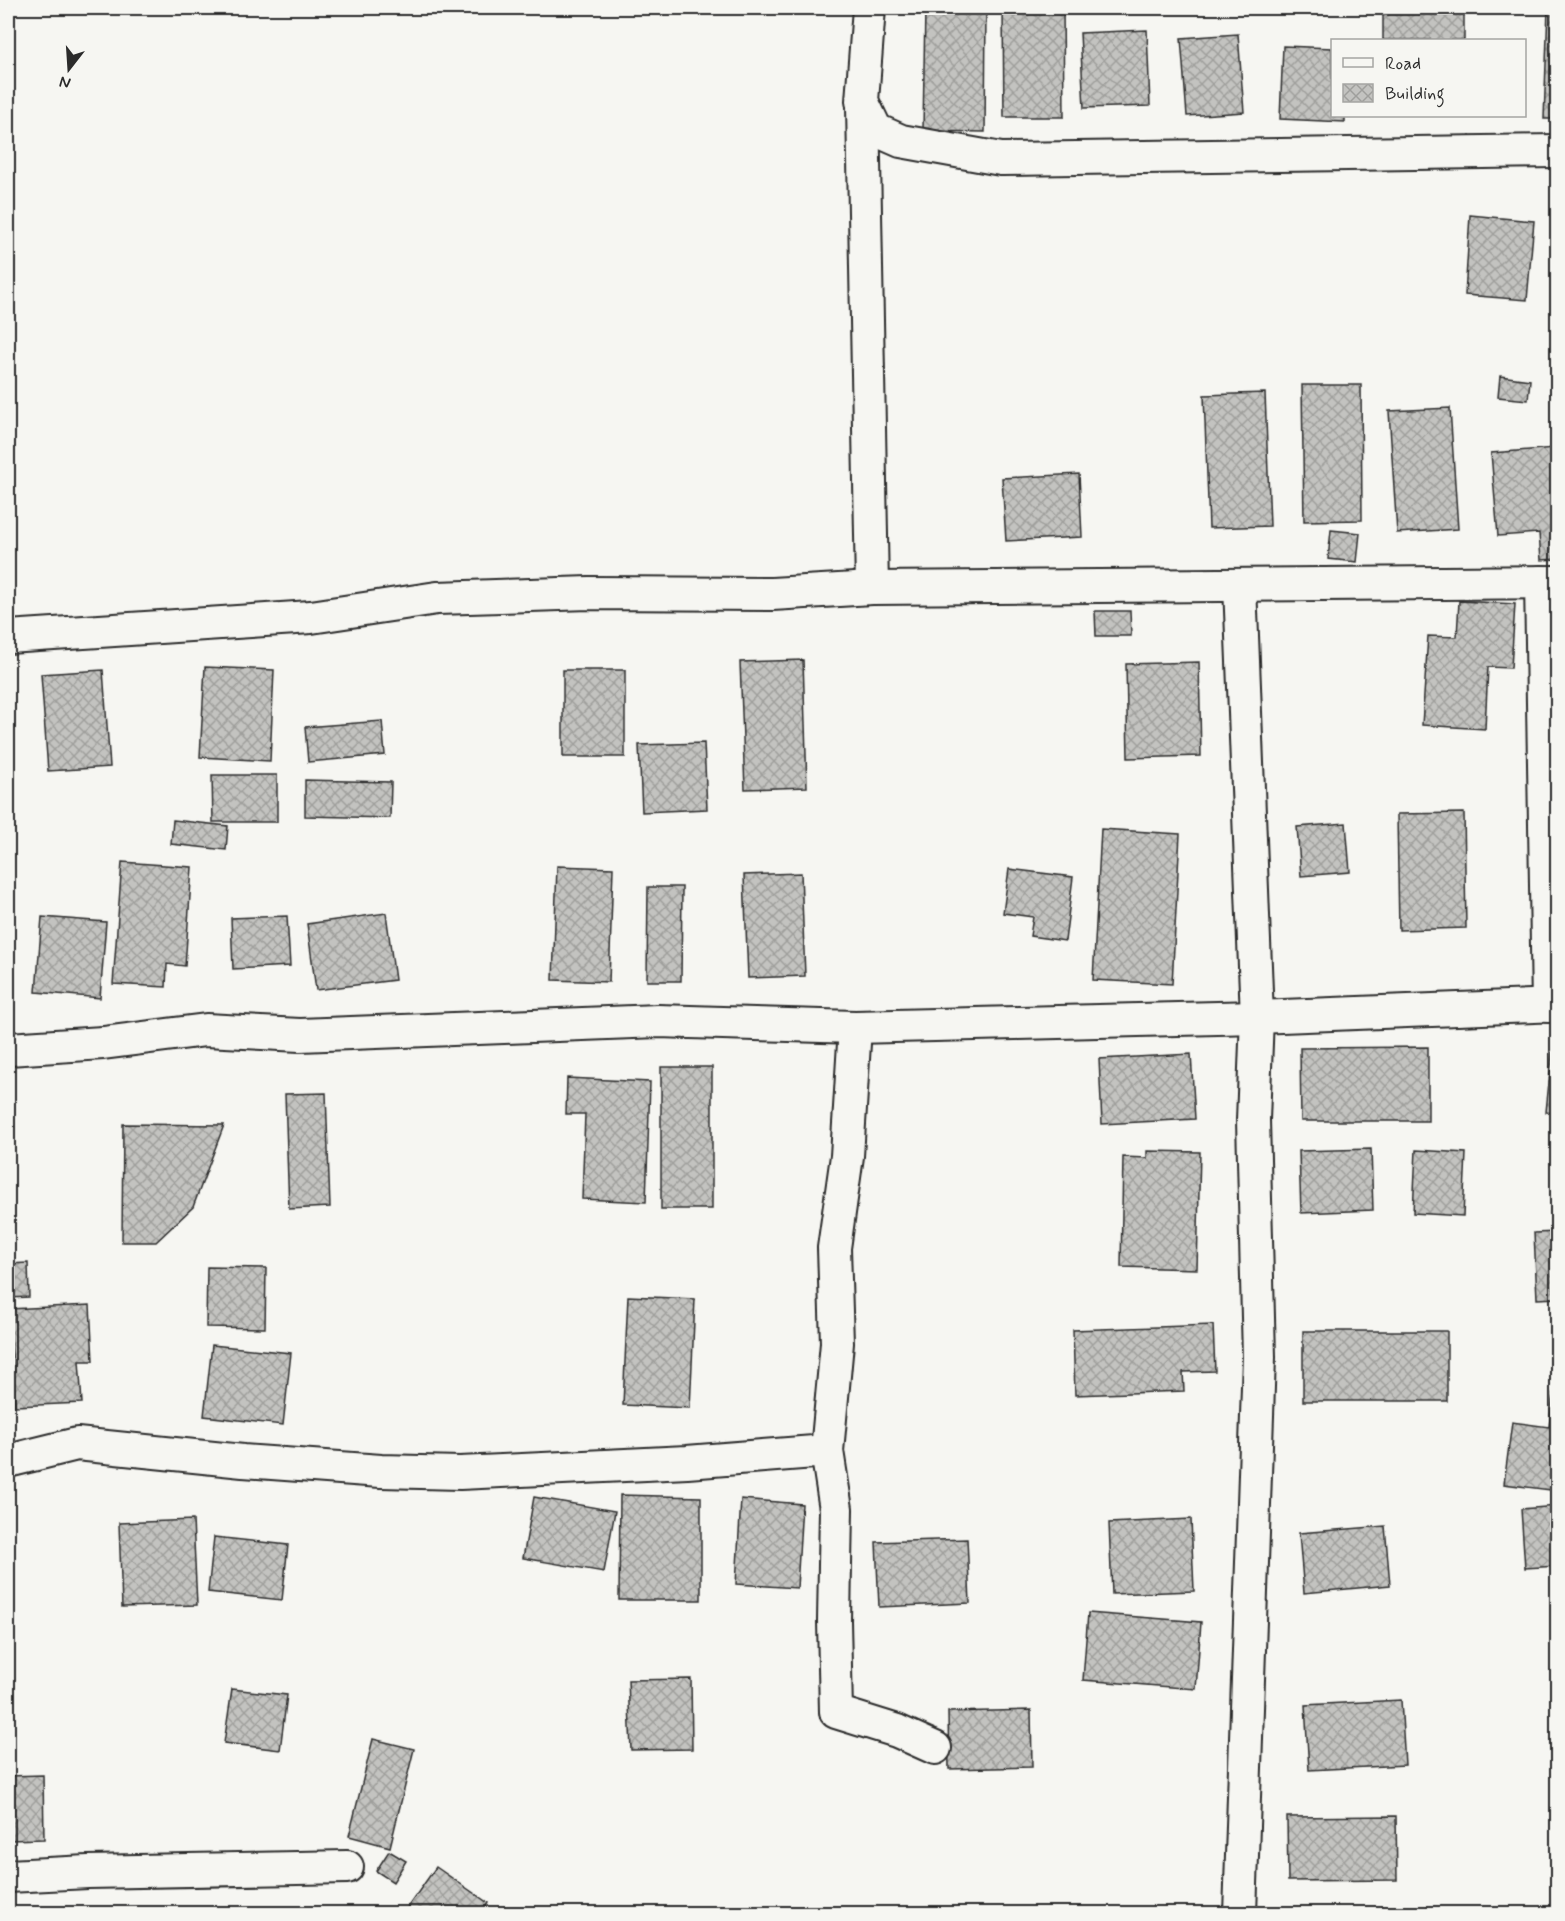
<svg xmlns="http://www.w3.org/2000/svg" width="1565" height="1921" font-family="Mynerve,sans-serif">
<defs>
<pattern id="building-cross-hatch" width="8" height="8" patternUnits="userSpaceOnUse" patternTransform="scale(1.5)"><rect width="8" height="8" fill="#c3c3c0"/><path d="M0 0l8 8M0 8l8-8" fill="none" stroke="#9f9f9c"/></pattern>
</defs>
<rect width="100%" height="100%" fill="#f6f6f2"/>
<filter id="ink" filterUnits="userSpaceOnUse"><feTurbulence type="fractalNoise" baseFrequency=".0167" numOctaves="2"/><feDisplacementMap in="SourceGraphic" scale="12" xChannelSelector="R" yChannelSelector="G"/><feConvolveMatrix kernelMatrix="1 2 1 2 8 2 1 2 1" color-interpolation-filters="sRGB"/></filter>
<g filter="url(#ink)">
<g fill="url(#building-cross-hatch)" stroke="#2b2b2b" stroke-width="1.5">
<polygon points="925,8 986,8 985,132 923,131"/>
<polygon points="1003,8 1063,8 1064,117 1004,117"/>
<rect x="1383" y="8" width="81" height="32"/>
<polygon points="1548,8 1558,8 1558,119 1544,119"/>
<polygon points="1147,30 1150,106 1084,108 1080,33"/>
<polygon points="1238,34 1244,112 1187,116 1181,38"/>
<polygon points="1283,46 1332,48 1332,116 1345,116 1345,122 1280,119"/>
<polygon points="1470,215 1534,221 1527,300 1465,295"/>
<polygon points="1500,376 1530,380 1528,400 1498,397"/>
<polygon points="1302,385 1361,385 1362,520 1304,521"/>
<polygon points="1265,393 1270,526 1209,528 1204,395"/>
<polygon points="1450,408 1458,529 1397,533 1389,411"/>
<polygon points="1555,448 1558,479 1558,559 1541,560 1539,533 1498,536 1491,453"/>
<polygon points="1079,474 1082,537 1006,541 1002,478"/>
<polygon points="1331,530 1360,533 1357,562 1328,559"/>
<polygon points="1459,601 1515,604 1511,668 1488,667 1485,729 1422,725 1428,636 1457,637"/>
<polygon points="1095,611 1130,611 1131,636 1096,636"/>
<polygon points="803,660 807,787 745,789 740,662"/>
<polygon points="1199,662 1201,756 1128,758 1126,664"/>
<polygon points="205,667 274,670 270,761 200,757"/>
<polygon points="103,670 110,767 48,771 41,674"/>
<rect x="563" y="670" width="62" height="87"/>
<polygon points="382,721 385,755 308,762 305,727"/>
<polygon points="704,743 707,809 642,812 639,745"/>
<polygon points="212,775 277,775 277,822 213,822"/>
<polygon points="305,780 391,782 390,818 305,816"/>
<polygon points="1464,813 1466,928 1399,930 1397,814"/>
<polygon points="173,820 228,826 226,850 171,844"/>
<polygon points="1346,823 1350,872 1301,876 1297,827"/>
<polygon points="1101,829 1180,834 1172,984 1093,980"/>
<polygon points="122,862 192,867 185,966 167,964 166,987 113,984"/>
<polygon points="557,866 613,868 609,982 553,980"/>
<polygon points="1009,869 1073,877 1065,941 1030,936 1033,917 1003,913"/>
<polygon points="801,873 805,976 748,978 744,875"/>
<polygon points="648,887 682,887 681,981 647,981"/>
<polygon points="386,913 395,980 316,990 307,924"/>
<polygon points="287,916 290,966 233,969 231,918"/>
<polygon points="42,917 106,922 100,998 36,992"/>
<polygon points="1428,1047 1428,1121 1301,1121 1300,1048"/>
<polygon points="1552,1052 1558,1053 1558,1114 1546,1112"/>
<polygon points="1191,1054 1195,1119 1102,1124 1099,1059"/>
<rect x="661" y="1067" width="51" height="142"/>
<polygon points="567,1078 650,1082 646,1202 582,1199 585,1114 566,1114"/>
<polygon points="326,1093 330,1207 289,1209 285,1094"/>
<polygon points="123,1124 224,1125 193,1207 156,1242 122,1242"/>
<polygon points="1371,1149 1373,1210 1301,1213 1299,1151"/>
<polygon points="1416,1150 1466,1153 1463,1216 1413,1213"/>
<polygon points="1147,1151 1200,1152 1197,1269 1121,1267 1123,1157 1147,1158"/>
<polygon points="1558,1232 1558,1298 1537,1299 1534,1233"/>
<polygon points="28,1263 29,1297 8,1298 8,1264"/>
<polygon points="207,1267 266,1268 265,1328 206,1327"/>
<polygon points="628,1296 695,1299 690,1408 623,1405"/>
<polygon points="90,1305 93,1361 79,1361 82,1403 15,1406 9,1309"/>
<polygon points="1213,1325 1215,1371 1183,1372 1184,1391 1075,1395 1073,1330"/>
<rect x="1303" y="1331" width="144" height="70"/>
<polygon points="212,1345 291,1353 283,1425 204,1416"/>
<polygon points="1553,1393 1558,1394 1558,1491 1504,1484 1512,1422 1549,1427"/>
<polygon points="620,1495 701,1497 701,1600 619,1600"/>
<polygon points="534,1497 615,1511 604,1572 523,1558"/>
<polygon points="741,1499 802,1504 797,1588 736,1584"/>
<polygon points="1558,1506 1558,1566 1525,1568 1521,1509"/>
<polygon points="1191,1519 1194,1591 1112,1594 1109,1523"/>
<polygon points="193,1520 197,1605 122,1607 119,1523"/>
<polygon points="1385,1526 1390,1585 1304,1593 1299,1533"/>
<polygon points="214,1537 288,1545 282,1600 208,1592"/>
<polygon points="967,1539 970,1603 879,1607 876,1542"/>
<polygon points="1556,1603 1558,1603 1558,1687 1557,1687"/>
<polygon points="1088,1613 1201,1622 1196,1689 1083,1680"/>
<polygon points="691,1679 692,1749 631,1750 628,1680"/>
<polygon points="232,1689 287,1695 280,1750 224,1743"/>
<polygon points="1401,1700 1405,1765 1309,1770 1305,1705"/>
<polygon points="1031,1710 1032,1767 949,1769 948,1712"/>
<polygon points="373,1739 414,1749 390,1847 349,1836"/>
<polygon points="43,1775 44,1839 8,1840 8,1776"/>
<polygon points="1554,1806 1558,1806 1558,1856"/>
<polygon points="1396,1816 1397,1880 1288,1881 1287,1817"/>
<polygon points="389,1851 406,1861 393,1882 376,1871"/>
<polygon points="436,1867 488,1903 481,1914 414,1914 407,1908"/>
</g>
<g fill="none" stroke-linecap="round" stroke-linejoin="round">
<g stroke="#2b2b2b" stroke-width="36">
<g id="street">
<polyline points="869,8 862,101 876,130 901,141 1001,159 1558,151"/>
<polyline points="863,106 872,588"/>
<polyline points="1541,582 1548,1006"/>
<polyline points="1240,585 1257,1017 1253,1120 1259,1357 1240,1914"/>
<polyline points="8,637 311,617 437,598 589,593 772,594 872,588 1558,582"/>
<polyline points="855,1027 847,1156 834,1248 837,1343 827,1451 836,1509 834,1621 836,1712 897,1731 935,1748"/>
<polyline points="8,1049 103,1043 206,1030 300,1035 658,1021 855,1027 1257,1017 1558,1005"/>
<polyline points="8,1461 77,1444 243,1461 381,1471 460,1473 687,1462 827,1451"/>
<polyline points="8,1876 88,1872 347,1867"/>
</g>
</g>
<use href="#street" stroke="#f6f6f2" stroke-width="32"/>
</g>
</g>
<rect width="1565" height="1921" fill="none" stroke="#f6f6f2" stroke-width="30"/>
<rect x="15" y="15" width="1535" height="1891" fill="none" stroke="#2b2b2b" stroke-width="2" filter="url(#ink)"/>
<rect x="1331" y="39" width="195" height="78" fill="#f6f6f2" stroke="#a5a5a2" stroke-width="1.5"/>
<rect x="1343" y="58" width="30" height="9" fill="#f6f6f2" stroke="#a5a5a2" stroke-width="1.5"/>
<text x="1385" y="69" font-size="18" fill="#2b2b2b">Road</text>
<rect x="1343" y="84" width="30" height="18" fill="url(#building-cross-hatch)" stroke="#a5a5a2" stroke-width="1.5"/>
<text x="1385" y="99" font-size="18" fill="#2b2b2b">Building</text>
<g transform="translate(69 69) rotate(197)" stroke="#f6f6f2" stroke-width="4.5" paint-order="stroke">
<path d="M0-4.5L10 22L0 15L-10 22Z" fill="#2b2b2b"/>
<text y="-9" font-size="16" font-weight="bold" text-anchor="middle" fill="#2b2b2b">N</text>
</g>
</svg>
